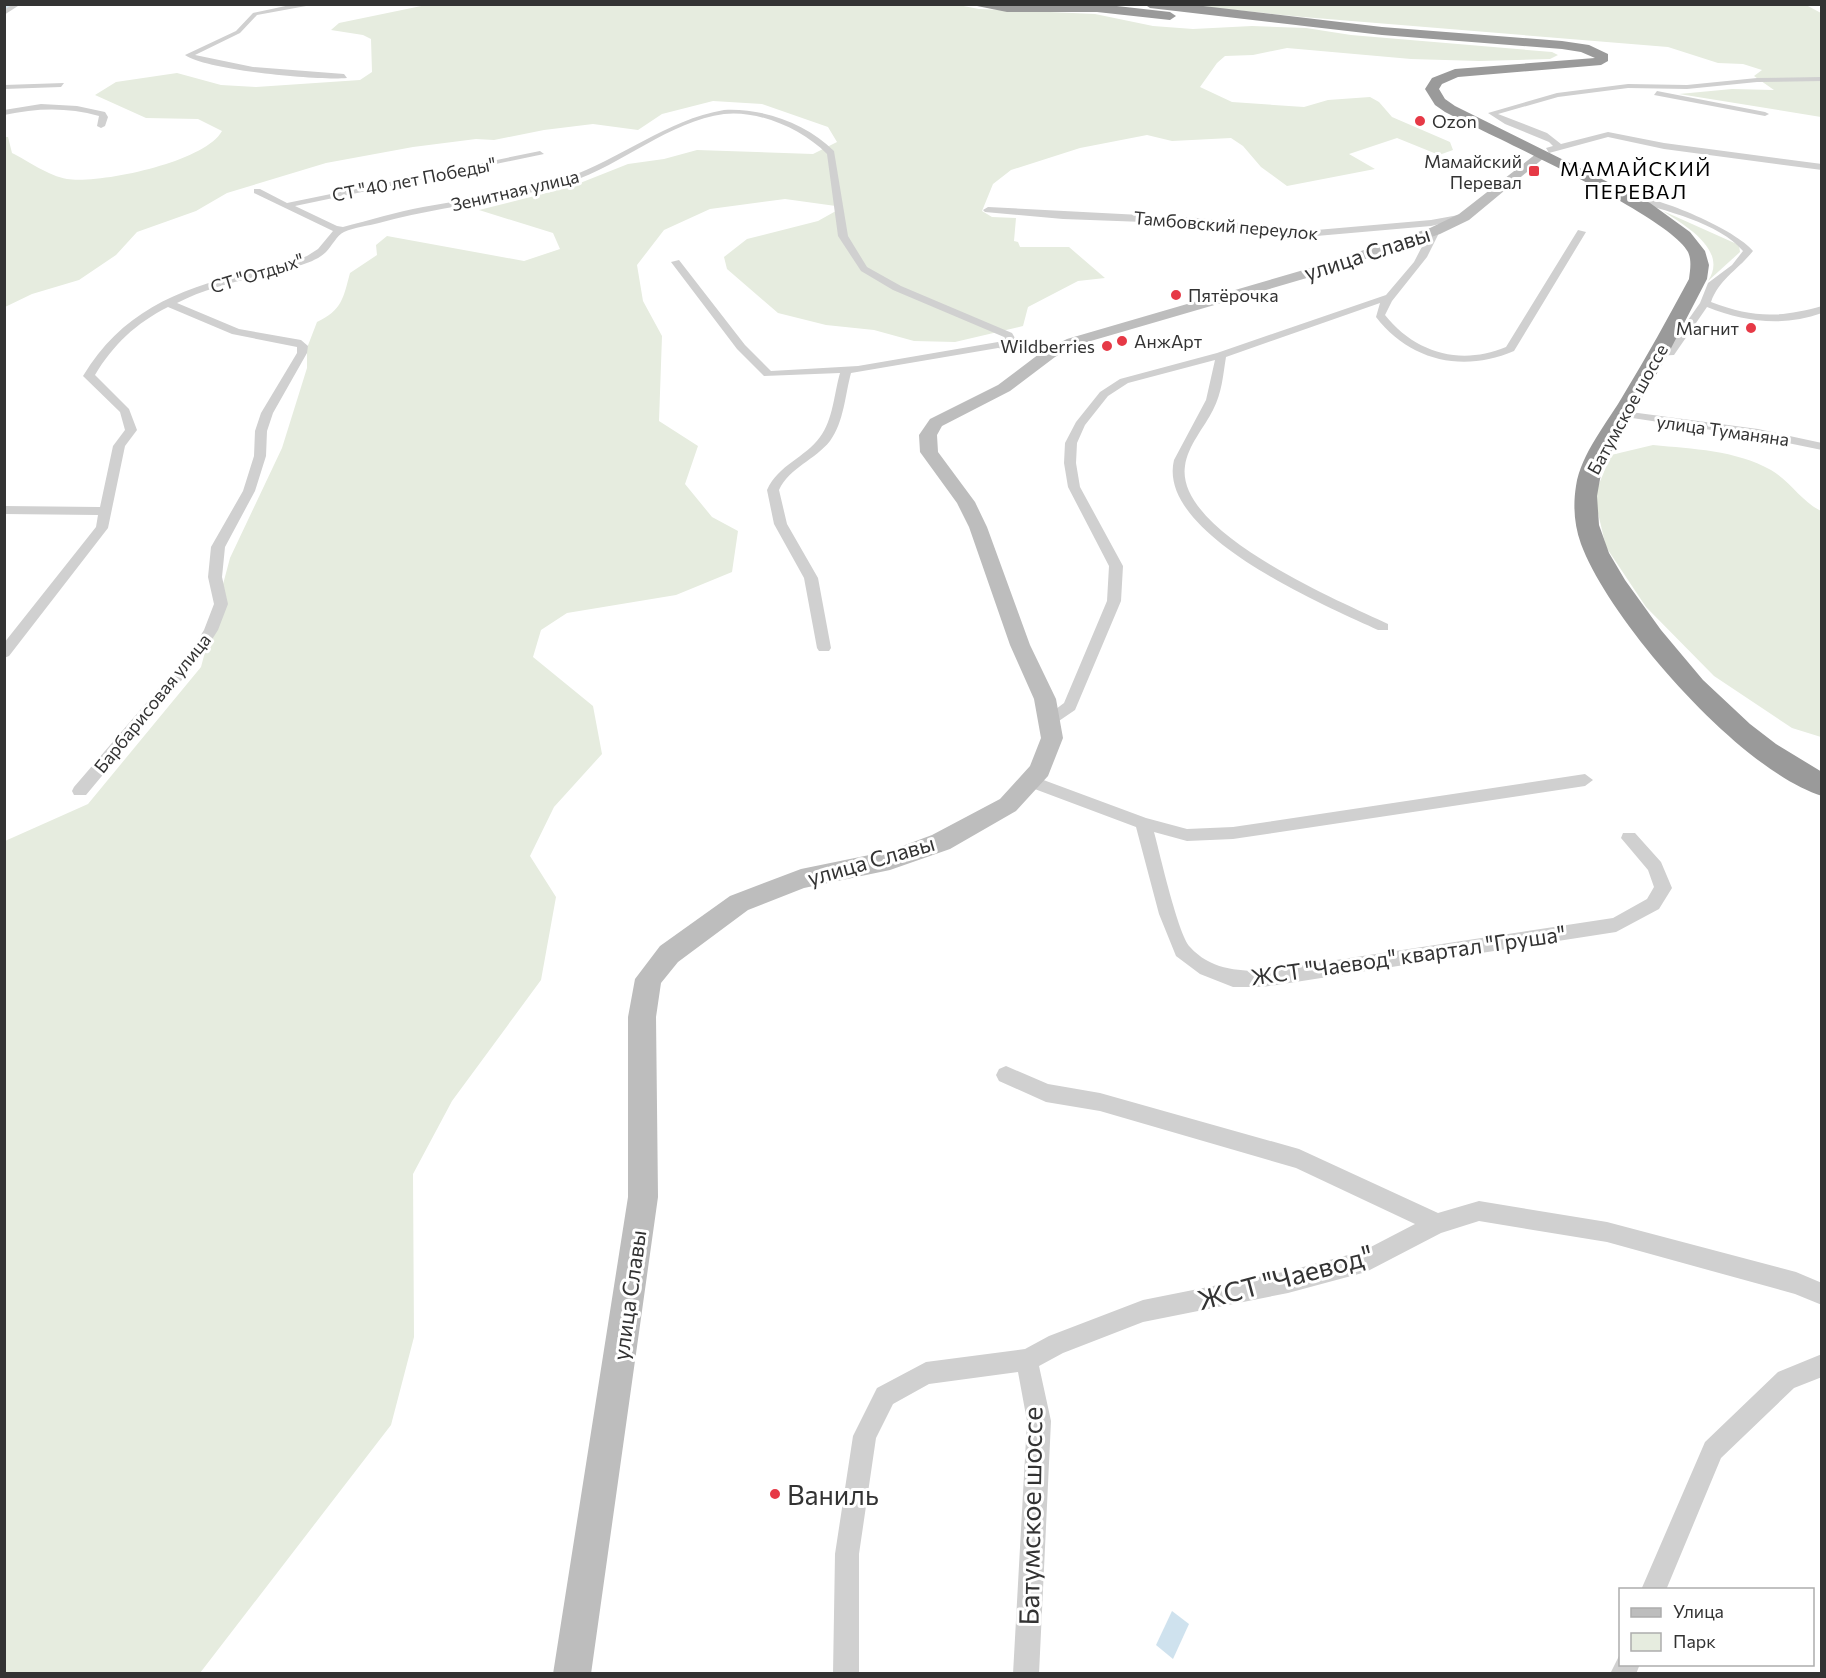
<svg xmlns="http://www.w3.org/2000/svg" width="1826" height="1678" font-family="Commissioner,sans-serif">
<rect width="100%" height="100%" fill="#fff"/>
<g fill="#e6ecdf">
<path d="M431 4H953L979 9 1095 14 1153 26 1193 29 1252 26 1306 28 1351 35 1552 52 1558 55 1550 59 1479 61 1411 59 1287 48 1253 55 1225 56 1217 63 1200 87 1232 102 1304 107 1328 100 1370 97 1379 102 1392 117 1450 142 1453 150 1439 155 1397 138 1349 154 1375 169 1287 186 1261 167 1243 146 1231 138 1172 141 1147 135 1080 148 1011 170 993 184 982 211 992 217 1016 218 1014 241 1018 242 1020 247H1069L1105 278 1078 281 1028 307 1023 326 955 342 914 341 874 330 826 325 778 313 727 269 724 257 747 239 818 221 843 207 785 199 710 209 664 230 637 265 643 301 662 336 659 421 698 446 685 484 712 517 738 531 732 572 676 595 567 613 541 630 533 657 593 706 602 754 554 807 530 856 556 897 541 980 452 1101 413 1174 414 1337 391 1425 200 1673H5V841L88 804 201 667 230 558 282 448 307 368V348L317 322C342 310 343 299 350 273L377 255 376 245 387 236 524 261 560 249 553 233 479 210 570 187 628 164 664 159 697 150 813 154 837 142 828 127 762 104 713 101 662 114 638 130 593 124 544 130 494 140 476 139 413 147 326 163 227 193 196 211 137 232 116 255 79 280 32 294 5 307 4 137H8L12 153C28 161 49 176 67 179 101 184 205 162 222 131L198 119 146 118 95 95 116 82 177 73 221 85 256 87 360 80 372 72 371 39 363 35 331 30 339 23Z"/>
<polygon points="1184,5 1806,5 1821,13 1821,117 1679,94 1732,89 1774,90 1754,76 1762,70 1743,64 1718,63 1668,47 1303,17"/>
<path d="M1663 211 1739 245 1740 252 1708 281C1729 250 1684 225 1663 211Z"/>
<path d="M1653 445C1693 449 1735 450 1771 470 1790 481 1801 501 1821 511V737L1792 728 1714 676 1646 607 1606 547 1594 496 1611 455Z"/>
</g>
<polygon fill="#cfe2ee" points="1172,1611 1189,1624 1173,1659 1156,1645"/>
<g fill="none" stroke-linecap="round" stroke-linejoin="round">
<polygon fill="#cfe2ee" fill-rule="evenodd" points="4,4 18,4 4,13"/>
<g fill="#d0d0d0" fill-rule="evenodd">
<polygon points="13,4 21,4 4,15 4,10"/>
<path d="M295 4H317L257 15 240 33 195 55 253 67 344 74 347 78C319 81 205 70 185 55L236 31 253 13Z"/>
<polygon points="1822,77 1822,81 1757,82 1687,89 1628,88 1558,97 1498,114 1547,133 1561,144 1608,132 1664,143 1822,164 1822,170 1664,149 1608,137 1549,153 1546,148 1553,146 1549,142 1505,124 1488,113 1557,93 1628,84 1687,85 1757,78"/>
<polygon points="64,83 61,87 4,89 4,85"/>
<polygon points="1657,91 1765,112 1769,114 1765,116 1654,95"/>
<path d="M41 104 77 106 105 112 108 117 105 126 101 128 97 126 99 116C67 107 37 108 4 115V110Z"/>
<path d="M724 110C763 108 806 123 834 151L848 236 867 267 901 286 1012 333 1019 345 1054 354 1049 357 998 348 851 373C845 395 844 422 830 441 815 460 790 467 779 490L787 524 818 578 831 648 829 651H819L817 648 804 578 774 524 767 490C779 464 805 458 820 437 833 420 834 394 840 373L764 376 737 349 671 262 679 260 745 345 771 371 858 366 998 342 1007 343 1004 337 893 290 861 271 838 236 827 154C802 129 759 110 724 114 670 121 622 165 570 182 508 202 442 205 379 223 368 226 355 227 344 232 337 235 332 246 326 252 319 259 308 263 298 266 257 278 215 283 177 303L239 329 301 340 308 346 307 353 273 413 267 431 266 456 255 491 225 547 222 577 228 604 218 630 201 657 86 795H74L72 791 74 787 191 651 204 630 214 604 208 577 211 547 243 491 254 456 255 431 261 413 297 353V347L232 334 168 307C136 323 113 345 95 375L129 409 137 430 125 446 108 528 9 656 4 658V643L96 527 98 515 4 514V506L100 507 113 446 125 430 120 412 83 376C121 313 176 290 244 273 265 267 287 265 307 256L318 249 333 231 254 193V189H260L287 203 540 151 544 154 295 206 337 226 343 227C370 220 396 212 423 207 471 198 519 193 566 178 621 159 666 120 724 110Z"/>
<path d="M1629 196C1654 194 1737 230 1753 251 1738 270 1719 279 1711 302 1753 318 1779 318 1822 306V313C1783 327 1745 322 1707 307L1674 355 1654 356V352L1667 350 1700 303 1708 283 1732 265 1743 251C1720 223 1663 210 1629 200Z"/>
<polygon points="988,207 1198,218 1305,231 1431,220 1464,214 1469,217 1431,226 1305,237 1198,224 1063,219 985,212 983,210"/>
<path d="M1435 228 1440 231 1427 257 1392 301 1385 315C1415 353 1461 366 1506 347L1578 230 1586 232 1514 351C1463 373 1410 361 1376 317L1380 303 1226 357C1223 375 1222 393 1213 410 1204 428 1188 445 1185 466 1175 532 1339 601 1388 624V630H1378C1324 605 1156 534 1174 460L1206 400 1215 360 1128 383 1108 396 1085 425 1077 443 1076 463 1080 487 1123 566 1121 601 1075 710 1053 725H1043L1040 721 1064 703 1107 601 1109 566 1068 487 1064 463 1065 443 1076 422 1100 392 1120 379 1217 353 1386 295 1414 262 1430 231Z"/>
<polygon points="1623,411 1758,429 1822,443 1822,450 1758,437 1619,416 1619,412"/>
<path d="M1585 774 1593 780 1585 786 1233 839 1187 841 1154 832C1160 854 1178 934 1190 947 1210 969 1236 971 1263 971L1613 918 1647 899 1654 887 1648 870 1621 838 1623 833H1635L1661 862 1672 888 1659 909 1616 932 1263 987H1233L1200 974 1176 956 1159 914 1136 827 1024 785 1022 781 1030 775 1146 818 1187 829 1233 827Z"/>
<polygon points="1006,1066 1048,1084 1100,1093 1299,1149 1438,1213 1479,1201 1607,1222 1796,1272 1822,1283 1822,1305 1795,1294 1607,1242 1479,1221 1441,1233 1366,1272 1288,1293 1143,1322 1063,1353 1039,1366 1051,1421 1039,1674 1013,1674 1027,1421 1018,1372 929,1384 893,1404 876,1438 859,1554 859,1674 833,1674 835,1554 853,1436 877,1388 926,1362 1025,1349 1049,1336 1143,1300 1288,1271 1363,1251 1415,1224 1296,1168 1100,1111 1046,1102 999,1081 996,1075 999,1069"/>
<polygon points="1822,1354 1822,1377 1794,1388 1721,1458 1666,1590 1641,1590 1705,1442 1778,1372"/>
<polygon points="1620,1654 1620,1664 1640,1664 1636,1674 1610,1674"/>
</g>
<polygon fill="#bdbdbd" fill-rule="evenodd" points="1541,150 1547,154 1545,157 1469,220 1440,234 1317,275 1077,345 1055,357 1010,391 942,426 937,435 938,452 975,502 987,527 1030,645 1056,699 1063,738 1048,776 1016,811 950,849 890,870 804,888 748,910 678,962 661,983 656,1017 658,1197 591,1674 553,1674 628,1197 628,1017 635,979 660,946 730,896 801,869 889,851 932,835 1000,799 1030,766 1041,738 1034,699 1010,645 969,527 957,503 920,452 919,435 930,419 998,385 1043,351 1067,339 1307,269 1430,228 1459,214"/>
<g fill="#9a9a9a" fill-rule="evenodd">
<polygon points="967,4 1099,4 1170,12 1176,16 1170,20 1097,12 1007,12"/>
<path d="M1144 4H1186L1382 27 1562 41 1589 45 1608 54V61L1601 65 1458 77 1442 84 1439 89 1445 99 1455 106 1650 203 1690 232 1705 251 1709 265 1707 279 1668 354 1602 468 1597 496 1599 525 1609 553 1625 580 1661 630 1703 680 1750 724 1776 744 1822 772V796C1741 771 1610 622 1581 544 1574 525 1573 505 1576 486 1581 453 1608 422 1624 394 1647 356 1668 318 1689 279 1690 270 1692 261 1688 252 1670 216 1489 135 1445 112L1435 105 1425 89 1432 78 1455 69 1595 58 1581 52 1562 49 1382 35 1150 8Z"/>
</g>
</g>
<g fill="#e63946" stroke="#fff" stroke-width="2">
<circle cx="1420" cy="121" r="6"/>
<rect x="1528" y="165" width="12" height="12" rx="3"/>
<circle cx="1176" cy="295" r="6"/>
<circle cx="1751" cy="328" r="6"/>
<circle cx="1122" cy="341" r="6"/>
<circle cx="1107" cy="346" r="6"/>
<circle cx="775" cy="1494" r="6"/>
</g>
<g text-anchor="middle" dominant-baseline="central" stroke-width="6" stroke-linejoin="round" paint-order="stroke">
<g font-size="18" fill="#333" stroke="#fff" text-anchor="start">
<text x="1432" y="121">Ozon</text>
<text x="1522" y="161" text-anchor="end">Мамайский<tspan x="1522" dy="21">Перевал</tspan></text>
<text x="1188" y="295">Пятёрочка</text>
<text x="1739" y="328" text-anchor="end">Магнит</text>
<text x="1134" y="341">АнжАрт</text>
<text x="1095" y="346" text-anchor="end">Wildberries</text>
</g>
<g font-size="18" fill="#333" stroke="#fff">
<text transform="translate(414 179) rotate(-11)">СТ "40 лет Победы"</text>
<text transform="translate(515 190) rotate(-13)">Зенитная улица</text>
<text transform="translate(1226 225) rotate(5)">Тамбовский переулок</text>
<text transform="translate(257 273) rotate(-17)">СТ "Отдых"</text>
<text transform="translate(1627 409) rotate(-61)">Батумское шоссе</text>
<text transform="translate(1723 430) rotate(8)">улица Туманяна</text>
<text transform="translate(152 703) rotate(-51)">Барбарисовая улица</text>
</g>
<g font-size="20" letter-spacing="1.5" fill="#000" stroke="#fff">
<text x="1636" y="168">МАМАЙСКИЙ<tspan x="1636" dy="23">ПЕРЕВАЛ</tspan></text>
</g>
<g font-size="22" fill="#333" stroke="#fff">
<text transform="translate(1367 253) rotate(-18)">улица Славы</text>
<text transform="translate(871 860) rotate(-16)">улица Славы</text>
<text transform="translate(1408 955) rotate(-8)">ЖСТ "Чаевод" квартал "Груша"</text>
<text transform="translate(629 1295) rotate(-82)">улица Славы</text>
</g>
<g font-size="27" fill="#333" stroke="#fff">
<text transform="translate(1285 1277) rotate(-15)">ЖСТ "Чаевод"</text>
<text transform="translate(1030 1516) rotate(-89)">Батумское шоссе</text>
</g>
<g font-size="27" fill="#333" stroke="#fff" text-anchor="start">
<text x="787" y="1494">Ваниль</text>
</g>
</g>
<rect width="1826" height="1678" fill="none" stroke="#333333" stroke-width="12"/>
<rect x="1619" y="1588" width="195" height="78" fill="#ffffff" stroke="#adadad" stroke-width="1.5"/>
<rect x="1631" y="1608" width="30" height="9" fill="#bdbdbd" stroke="#adadad" stroke-width="1.5"/>
<text x="1673" y="1618" font-size="18" fill="#333333">Улица</text>
<rect x="1631" y="1633" width="30" height="18" fill="#e6ecdf" stroke="#adadad" stroke-width="1.5"/>
<text x="1673" y="1648" font-size="18" fill="#333333">Парк</text>
</svg>
